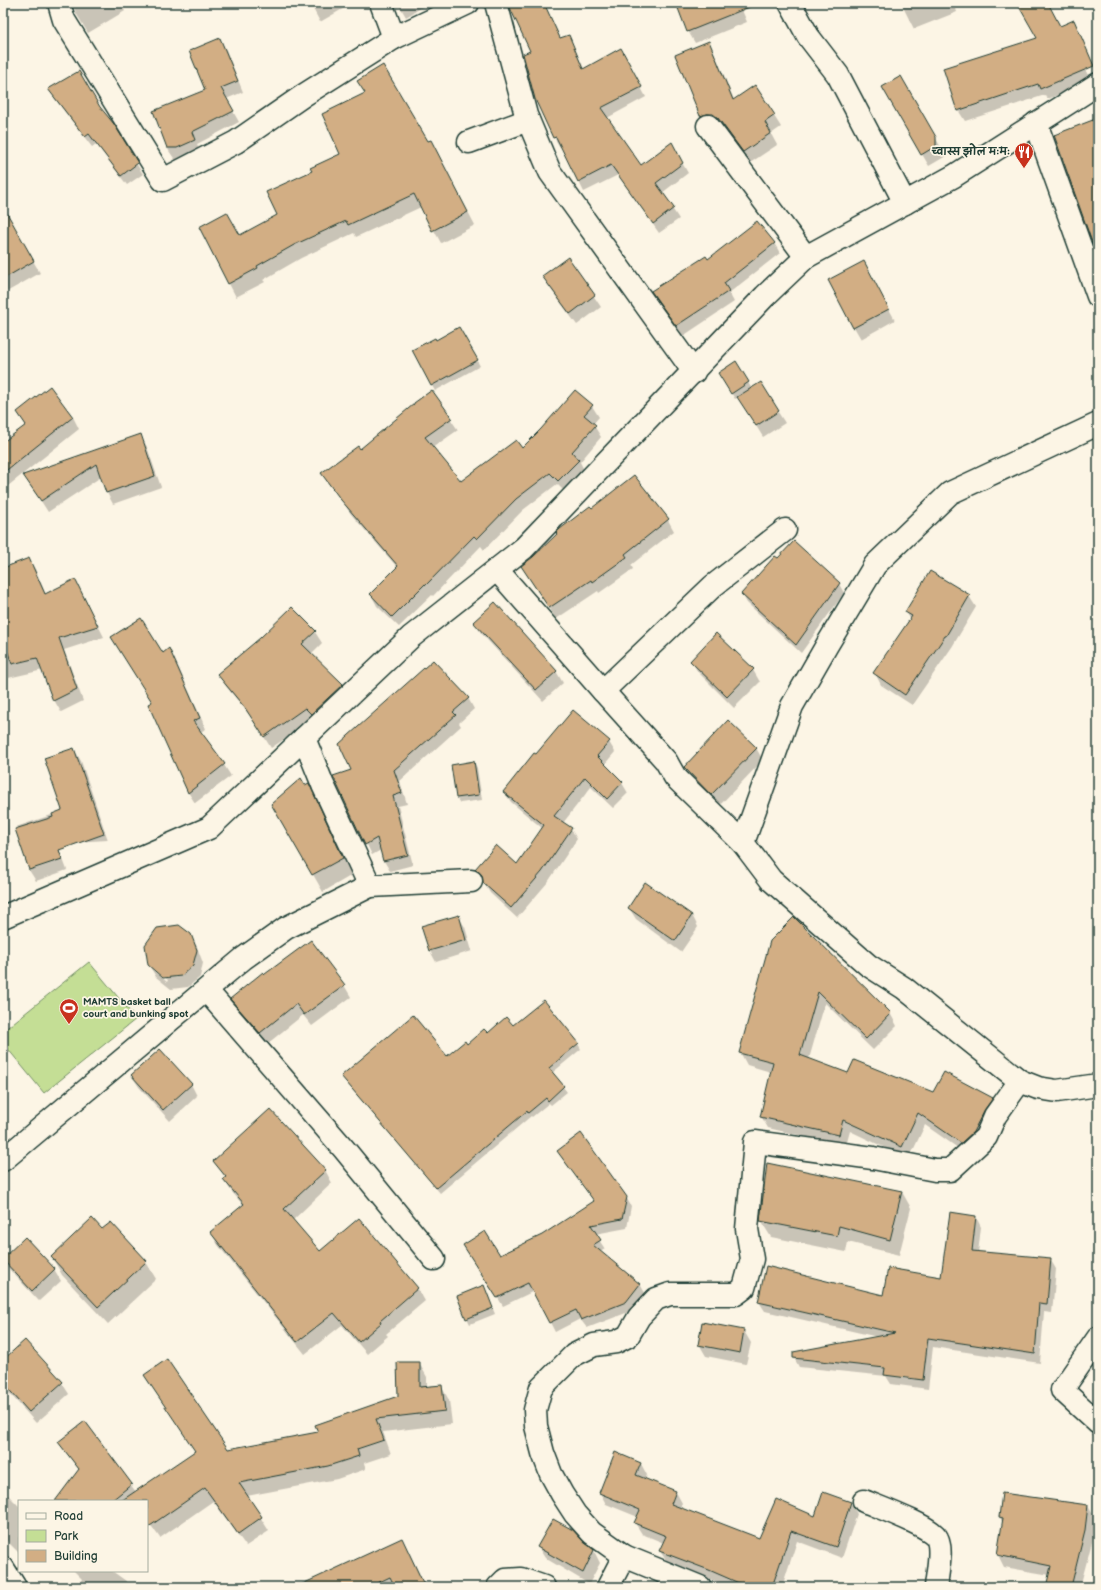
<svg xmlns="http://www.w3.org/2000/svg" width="1101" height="1590" font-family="'Balsamiq Sans','Playpen Sans Deva',sans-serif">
<rect width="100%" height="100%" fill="#fcf5e5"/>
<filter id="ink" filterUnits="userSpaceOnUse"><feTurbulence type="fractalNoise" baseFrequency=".025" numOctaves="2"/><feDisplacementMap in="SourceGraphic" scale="8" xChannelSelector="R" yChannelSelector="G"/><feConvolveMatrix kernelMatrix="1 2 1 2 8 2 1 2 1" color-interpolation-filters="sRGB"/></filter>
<g filter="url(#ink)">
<polygon fill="#c4de95" stroke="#728e64" points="89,962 136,1019 44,1093 3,1043 3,1031"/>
<g fill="#0003" fill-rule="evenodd">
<polygon points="71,3 120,3 125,11 88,33 76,13 73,4"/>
<polygon points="310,3 343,3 346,7 320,22"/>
<polygon points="398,3 429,3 406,17"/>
<polygon points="511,3 544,3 561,39 569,36 584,69 626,60 646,97 607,118 641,166 671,144 688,173 662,193 679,219 659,233 618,175 584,192 561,146 560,147 554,137 531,51"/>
<polygon points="677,3 739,3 747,22 695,43 688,31"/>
<polygon points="901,3 954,3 957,12 914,29"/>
<polygon points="1018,3 1047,3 1091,80 1048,99 1045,95 965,121 958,110 1038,38"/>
<polygon points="220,39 226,50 243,92 226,99 239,122 197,144 200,151 176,161 169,151 154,112 206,91"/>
<polygon points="709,42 715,54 734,100 774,116 781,127 771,134 777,145 750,163 726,130 720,126 708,127 701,116 676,55"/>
<polygon points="900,77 946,156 929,166 883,88"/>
<polygon points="49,89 99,107 143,174 127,185 96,144 92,147 55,99"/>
<polygon points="366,94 428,142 438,154 475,225 441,243 421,207 356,237 354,233 301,258 263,280 265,282 236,297 200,228 240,237 278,215 313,171 342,154"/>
<polygon points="10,220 40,273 3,294 3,223"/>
<polygon points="774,243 780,253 729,293 734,302 683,336 653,292 708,260"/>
<polygon points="568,258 601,307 577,325 550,288 543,277"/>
<polygon points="870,274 895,320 861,339 854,327"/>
<polygon points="459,328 480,366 435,391 413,351 436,341"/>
<polygon points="736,363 752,389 760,384 785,423 763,437 738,397 735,399 719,373"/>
<polygon points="50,388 73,417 79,429 3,490 3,443 26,426 18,412"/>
<polygon points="432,392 458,430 432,448 460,483 522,449 592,406 599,417 593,424 601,437 580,462 585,472 565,492 557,484 523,510 484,550 481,546 433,596 432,595 399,627 377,606 371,594 398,568 351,514 323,473 360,451"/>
<polygon points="140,435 147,447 161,487 113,504 107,493 101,477 48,512 25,476"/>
<polygon points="668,520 674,531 631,565 633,569 599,593 598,591 556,619 522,567 558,534"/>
<polygon points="29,559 36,571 46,595 75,580 104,637 64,650 83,701 61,712 54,700 43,670 4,679 3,678 3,570"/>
<polygon points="839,584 844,593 801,653 747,603 742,594"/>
<polygon points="969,596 976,607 952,647 912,705 881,685 875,673 911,620 906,612"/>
<polygon points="474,622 556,671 563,683 543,701 481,633"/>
<polygon points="315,632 322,643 311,654 342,685 349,696 271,748 253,719 225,685 218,674"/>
<polygon points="169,650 175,660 206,729 200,732 224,765 231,776 195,803 188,792 153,703 162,654"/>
<polygon points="691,661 753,670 760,682 734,708 698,672"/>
<polygon points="468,698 474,709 459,723 461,726 400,781 407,804 398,806 413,865 390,871 384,861 381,850 372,855 334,777 352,771"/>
<polygon points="609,742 615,752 604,765 622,783 628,793 613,808 591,787 563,823 571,829 577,839 548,882 517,918 490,893 476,870 517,865 542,828 511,802 504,792"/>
<polygon points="756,748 763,760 719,806 692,779 685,767"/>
<polygon points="74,749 81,761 108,840 57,843 67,870 36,881 29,870 16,827 63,811"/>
<polygon points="474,762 477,768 482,800 460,803 456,798"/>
<polygon points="308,785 318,802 352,875 323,892 273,804"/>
<polygon points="3,788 7,796 10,846 3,846"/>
<polygon points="629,908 692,915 698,927 681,952 636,919"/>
<polygon points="458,916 465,927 472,951 436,962 430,951"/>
<path d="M190 935 197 947 203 963 200 977 188 987 171 989 156 977 149 965ZM153 968 168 980 167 982 153 970Z"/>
<polygon points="771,941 890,1013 897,1026 873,1050 825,1003 809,1059 849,1074 934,1093 992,1098 999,1111 968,1155 925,1125 909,1159 850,1131 846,1146 768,1128 761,1116 771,1072 747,1065 740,1052"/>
<polygon points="265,975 344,985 351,997 312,1026 303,1015 267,1044 238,1010 231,999"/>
<polygon points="513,1026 578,1044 581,1049 552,1073 567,1092 551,1105 549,1103 532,1117 531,1116 440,1193 346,1082 447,1058 488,1034"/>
<polygon points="132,1076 191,1084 197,1096 170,1121 139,1087"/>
<polygon points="3,1129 19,1155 3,1168"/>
<polygon points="564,1160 626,1197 631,1206 627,1228 595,1234 605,1249 600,1252 640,1284 645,1293 631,1311 587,1328 580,1319 555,1332 534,1291 503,1306 470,1254 499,1256 542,1236 595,1202"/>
<polygon points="214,1161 325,1170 332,1183 293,1220 320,1253 359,1219 418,1289 425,1301 386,1334 388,1336 367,1354 342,1325 305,1354 218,1245 211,1232 244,1206 232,1192 224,1180 226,1178"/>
<polygon points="902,1192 911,1208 899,1255 848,1242 846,1252 771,1237 761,1221"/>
<polygon points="976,1217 981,1227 978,1253 1050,1259 1056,1269 1052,1313 1044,1312 1040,1363 933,1347 928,1389 891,1384 886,1376 799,1367 794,1358 878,1337 765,1311 759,1302 884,1296 942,1279"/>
<polygon points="102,1231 146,1262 156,1279 108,1324 62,1275 52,1257"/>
<polygon points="3,1259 54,1269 61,1281 39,1301 10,1270"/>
<polygon points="484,1287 495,1314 470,1324 467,1318"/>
<polygon points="703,1323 744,1331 751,1343 746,1364 706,1356 699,1344"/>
<polygon points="3,1361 62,1383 69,1394 36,1423 3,1386"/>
<polygon points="419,1363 427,1377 427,1388 441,1386 449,1400 452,1424 383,1432 391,1454 364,1463 366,1469 337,1479 247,1496 269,1531 246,1546 213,1501 160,1538 147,1520 147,1501 57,1501 79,1470 59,1442 85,1423 136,1492 196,1452 145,1376 228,1450 319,1433 399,1397"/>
<polygon points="616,1453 641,1464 647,1475 645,1480 676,1492 682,1503 680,1508 760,1540 850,1502 857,1514 842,1558 797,1541 782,1587 730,1587 667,1562 660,1551 664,1543 642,1534 635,1523 638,1517 606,1504 600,1493"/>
<polygon points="3,1490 19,1506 19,1553 3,1537"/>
<polygon points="1003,1494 1088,1506 1095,1518 1092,1542 1080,1587 1047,1587 1050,1575 1004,1567 998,1555 1003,1524 1000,1517"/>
<polygon points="402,1539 426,1587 299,1587"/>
<polygon points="582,1542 594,1551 600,1563 589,1584 545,1558 538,1547"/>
<polygon points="74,1571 112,1571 126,1581 130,1587 77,1587 82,1579"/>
<polygon points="867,1585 877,1587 866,1587"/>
</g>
<g fill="#d2ae84" stroke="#1f3d34">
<polygon points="509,3 544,3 560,38 569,35 583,69 621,48 642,87 601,108 641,165 672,142 683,163 656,183 674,208 653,224 611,165 578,182 556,137 553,138 535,99 523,54 530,51 511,10"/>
<polygon points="676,3 756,3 757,4 687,32"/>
<polygon points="1017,3 1048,3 1060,26 1074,20 1094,66 1040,89 1038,84 957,111 943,68 1037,38"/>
<polygon points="220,38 238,81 221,88 234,111 192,132 195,140 177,148 167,148 153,111 205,90 189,51"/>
<polygon points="709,41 733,100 755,85 775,115 765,122 771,133 743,152 718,118 713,114 707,114 700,116 675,55"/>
<polygon points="383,65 428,141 431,140 468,212 432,231 414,194 348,225 346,221 294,245 257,266 258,268 228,284 199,227 227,212 240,235 277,215 266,192 312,171 310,168 340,154 322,114 365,93 357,81"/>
<polygon points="79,71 100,107 114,124 138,163 121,176 89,134 85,137 48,89"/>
<polygon points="901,76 936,137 936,146 921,155 882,87"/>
<polygon points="1098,118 1098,259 1054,135"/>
<polygon points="3,206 34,261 3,279"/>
<polygon points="757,221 775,243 724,283 729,291 676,326 651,291 706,256 708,259"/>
<polygon points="568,257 595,295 570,314 542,276"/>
<polygon points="864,261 889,309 853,328 828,280"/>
<polygon points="459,327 478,360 431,386 412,350 435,338 436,340"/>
<polygon points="736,361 749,382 731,394 718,373"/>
<polygon points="761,382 779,411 756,426 737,397"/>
<polygon points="50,386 73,417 3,473 3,442 26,425 17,412"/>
<polygon points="432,390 452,418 425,437 461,481 516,440 522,448 541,429 575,390 593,405 584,415 596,425 572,452 579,460 558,481 550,473 516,499 477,539 474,536 426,585 425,584 392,617 370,594 398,566 341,500 321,473 358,446 360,449 414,404 414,403"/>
<polygon points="141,434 155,476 106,493 96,464 41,501 23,475"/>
<polygon points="634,475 669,519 625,554 627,557 592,582 591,580 549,608 521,566 533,557 557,534 556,533 560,529 590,506 592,508"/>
<polygon points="794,541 840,583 796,645 741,594 775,556 778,558"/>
<polygon points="29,558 45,594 75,579 98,626 59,638 77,689 53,701 37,658 12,664 3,639 3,568"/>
<polygon points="930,571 970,595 946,636 945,636 905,695 873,673 912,616 905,612"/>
<polygon points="495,602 557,671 536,690 473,622"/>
<polygon points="292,607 316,631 302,644 343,684 311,714 305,708 264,737 245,708 217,674 260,638"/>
<polygon points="141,618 163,653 169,648 200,718 193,721 225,764 188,793 148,704 152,702 111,637"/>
<polygon points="716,633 754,669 727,697 690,661"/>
<polygon points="433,660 469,698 453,712 456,715 394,770 402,793 393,796 408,855 383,861 377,838 365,845 333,776 351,770 339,744"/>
<polygon points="573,710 610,741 597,756 623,782 607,799 585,777 554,816 572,828 542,872 511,908 483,883 482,875 475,869 496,845 517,864 544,825 503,792 534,753 536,754"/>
<polygon points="728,720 757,748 711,795 684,767"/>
<polygon points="74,748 104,834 59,850 62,859 29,870 15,829 53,817 52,814 62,810 44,758"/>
<polygon points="474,761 479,795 456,798 451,765"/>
<polygon points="301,778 305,785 309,783 343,858 312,875 271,804"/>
<polygon points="645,882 692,915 675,941 628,908"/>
<polygon points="459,915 466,940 429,951 421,926"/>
<polygon points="794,917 891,1013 866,1039 818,992 800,1055 848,1073 854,1060 933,1092 944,1072 993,1098 985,1109 973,1132 961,1143 918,1113 902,1147 843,1120 839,1135 760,1117 773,1062 739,1053 770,941"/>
<polygon points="179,925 191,934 197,950 193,965 181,976 163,978 148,965 145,945 157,928"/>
<polygon points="311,940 345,985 304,1015 296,1004 260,1033 230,999 263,972 265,974"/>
<polygon points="544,1000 579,1043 549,1068 564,1086 548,1101 546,1098 528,1113 527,1111 436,1188 341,1076 413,1015 447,1056 465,1041 467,1044 484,1029 488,1033 506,1017 513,1025"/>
<polygon points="160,1049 192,1084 163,1110 131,1075"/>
<polygon points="270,1109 326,1170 284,1209 320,1251 359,1218 418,1288 380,1321 381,1323 359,1342 334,1313 297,1342 210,1232 244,1204 223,1179 226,1177 213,1161"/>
<polygon points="581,1133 627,1197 622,1219 591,1225 601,1240 593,1245 640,1284 626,1302 581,1320 576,1310 549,1323 528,1283 497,1298 463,1245 485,1231 500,1255 542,1235 594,1201 557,1151"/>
<polygon points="767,1163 902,1191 890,1240 839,1226 837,1236 760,1221"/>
<polygon points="950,1212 976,1216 972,1251 1051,1258 1047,1304 1039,1303 1035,1354 928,1338 923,1380 884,1375 885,1368 793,1358 793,1352 895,1333 758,1302 766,1266 883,1295 888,1268 941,1277"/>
<polygon points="92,1218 102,1229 111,1222 147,1261 98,1307 51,1257"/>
<polygon points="25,1237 55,1269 32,1291 3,1260 3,1258"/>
<polygon points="484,1285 493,1308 466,1319 457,1296"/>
<polygon points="702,1322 744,1330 740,1353 698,1345"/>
<polygon points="25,1340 63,1382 29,1412 3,1383 3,1360"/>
<polygon points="167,1359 228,1449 318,1432 315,1425 398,1396 397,1362 420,1362 420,1387 442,1385 445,1411 376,1419 384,1440 357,1449 359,1456 328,1466 239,1483 262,1517 238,1534 205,1488 147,1528 147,1501 121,1501 195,1451 144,1375"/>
<polygon points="85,1421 132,1484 111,1501 55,1501 79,1469 58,1442"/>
<polygon points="615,1452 641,1463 636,1475 676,1491 671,1504 759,1538 776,1499 815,1516 823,1492 851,1502 836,1547 791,1531 772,1587 748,1587 709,1570 659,1551 666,1536 634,1523 640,1510 599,1493"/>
<polygon points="1002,1493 1088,1505 1085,1530 1071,1587 1046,1587 1051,1566 997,1555 1003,1518 999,1517"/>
<polygon points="553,1519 573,1530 583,1541 594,1550 583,1573 537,1547"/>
<polygon points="402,1538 425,1587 395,1587 390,1577 369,1587 296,1587"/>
</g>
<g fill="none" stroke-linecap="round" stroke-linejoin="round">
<g stroke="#1f3d34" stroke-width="25">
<g id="minor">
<polyline points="59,3 64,20 163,180 236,142 304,95 394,38 468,3"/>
<polyline points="381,3 394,38"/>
<polyline points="496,3 526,115 550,172 694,372"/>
<polyline points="790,3 808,36 838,75 905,203"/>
<polyline points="1036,123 1098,296"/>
<polyline points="708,126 806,257"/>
<polyline points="469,142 528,120"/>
<polyline points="1098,424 950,493 875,565 827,645 792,706 743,843 771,880 868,965 904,988 1020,1081 1038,1088 1057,1091 1098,1085"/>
<polyline points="497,570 603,691"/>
<polyline points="743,843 675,777 666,761 603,691 713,586 785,530"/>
<polyline points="370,886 471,881"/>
<polyline points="3,917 209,828 411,637 524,548 765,296 806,257 954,176 1098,84"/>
<polyline points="207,991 344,1149 434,1259"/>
<polyline points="3,1160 244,958 286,928 370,886 323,785 304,738"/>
<polyline points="1098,1338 1062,1390 1098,1423"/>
<path d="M864 1501C878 1507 933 1527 937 1538 943 1550 937 1574 936 1587"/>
<polyline points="624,1556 700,1587"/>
<polyline points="3,1568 15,1587"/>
<polyline points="498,1587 505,1580 521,1579 544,1587"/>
<polyline points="608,1587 624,1556 592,1533 575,1514 562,1494 551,1474 543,1453 536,1426 535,1410 541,1388 574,1355 594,1345 616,1342 628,1336 639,1317 656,1299 670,1294 736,1294 744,1288 752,1259 747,1229 755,1142 873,1158 935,1170 950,1170 986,1137 995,1116 1020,1081"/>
</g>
</g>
<use href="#minor" stroke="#fcf5e5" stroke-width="22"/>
</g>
</g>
<defs>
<g id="restaurant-pin" transform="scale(1)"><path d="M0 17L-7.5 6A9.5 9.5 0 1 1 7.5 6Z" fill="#c8321e" stroke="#fcf5e5"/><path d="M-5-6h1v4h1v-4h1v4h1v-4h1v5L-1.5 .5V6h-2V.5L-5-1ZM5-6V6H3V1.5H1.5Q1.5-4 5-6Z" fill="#fff"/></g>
<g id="stadium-pin" transform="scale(1)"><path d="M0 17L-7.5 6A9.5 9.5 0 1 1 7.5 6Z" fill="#c8321e" stroke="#fcf5e5"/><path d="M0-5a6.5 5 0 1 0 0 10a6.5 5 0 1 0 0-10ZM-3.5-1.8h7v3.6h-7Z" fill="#fff"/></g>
</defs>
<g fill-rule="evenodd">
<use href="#restaurant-pin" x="1024" y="152"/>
<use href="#stadium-pin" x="69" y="1008"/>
</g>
<g text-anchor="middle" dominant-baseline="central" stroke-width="3.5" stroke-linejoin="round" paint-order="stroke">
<g font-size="10" font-weight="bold" fill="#1f3d34" stroke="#fcf5e5" text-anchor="end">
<text x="1010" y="152">च्वास्स झोल मःमः</text>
<text x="83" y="1002" text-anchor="start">MAMTS basket ball<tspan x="83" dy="12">court and bunking spot</tspan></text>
</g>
</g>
<rect width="1101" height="1590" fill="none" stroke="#fcf5e5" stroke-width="16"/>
<rect x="8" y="8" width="1085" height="1574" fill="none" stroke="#1f3d34" stroke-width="1.5" filter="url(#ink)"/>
<rect x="18" y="1500" width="130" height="72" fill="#fcf5e5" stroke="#a4ab9e"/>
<rect x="26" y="1513" width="20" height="6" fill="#fcf5e5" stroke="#a4ab9e"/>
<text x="54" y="1520" font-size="12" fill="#1f3d34">Road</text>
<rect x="26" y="1530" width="20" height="12" fill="#c4de95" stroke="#a4ab9e"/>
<text x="54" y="1540" font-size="12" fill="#1f3d34">Park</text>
<rect x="26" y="1550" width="20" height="12" fill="#d2ae84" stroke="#a4ab9e"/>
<text x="54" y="1560" font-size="12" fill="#1f3d34">Building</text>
</svg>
